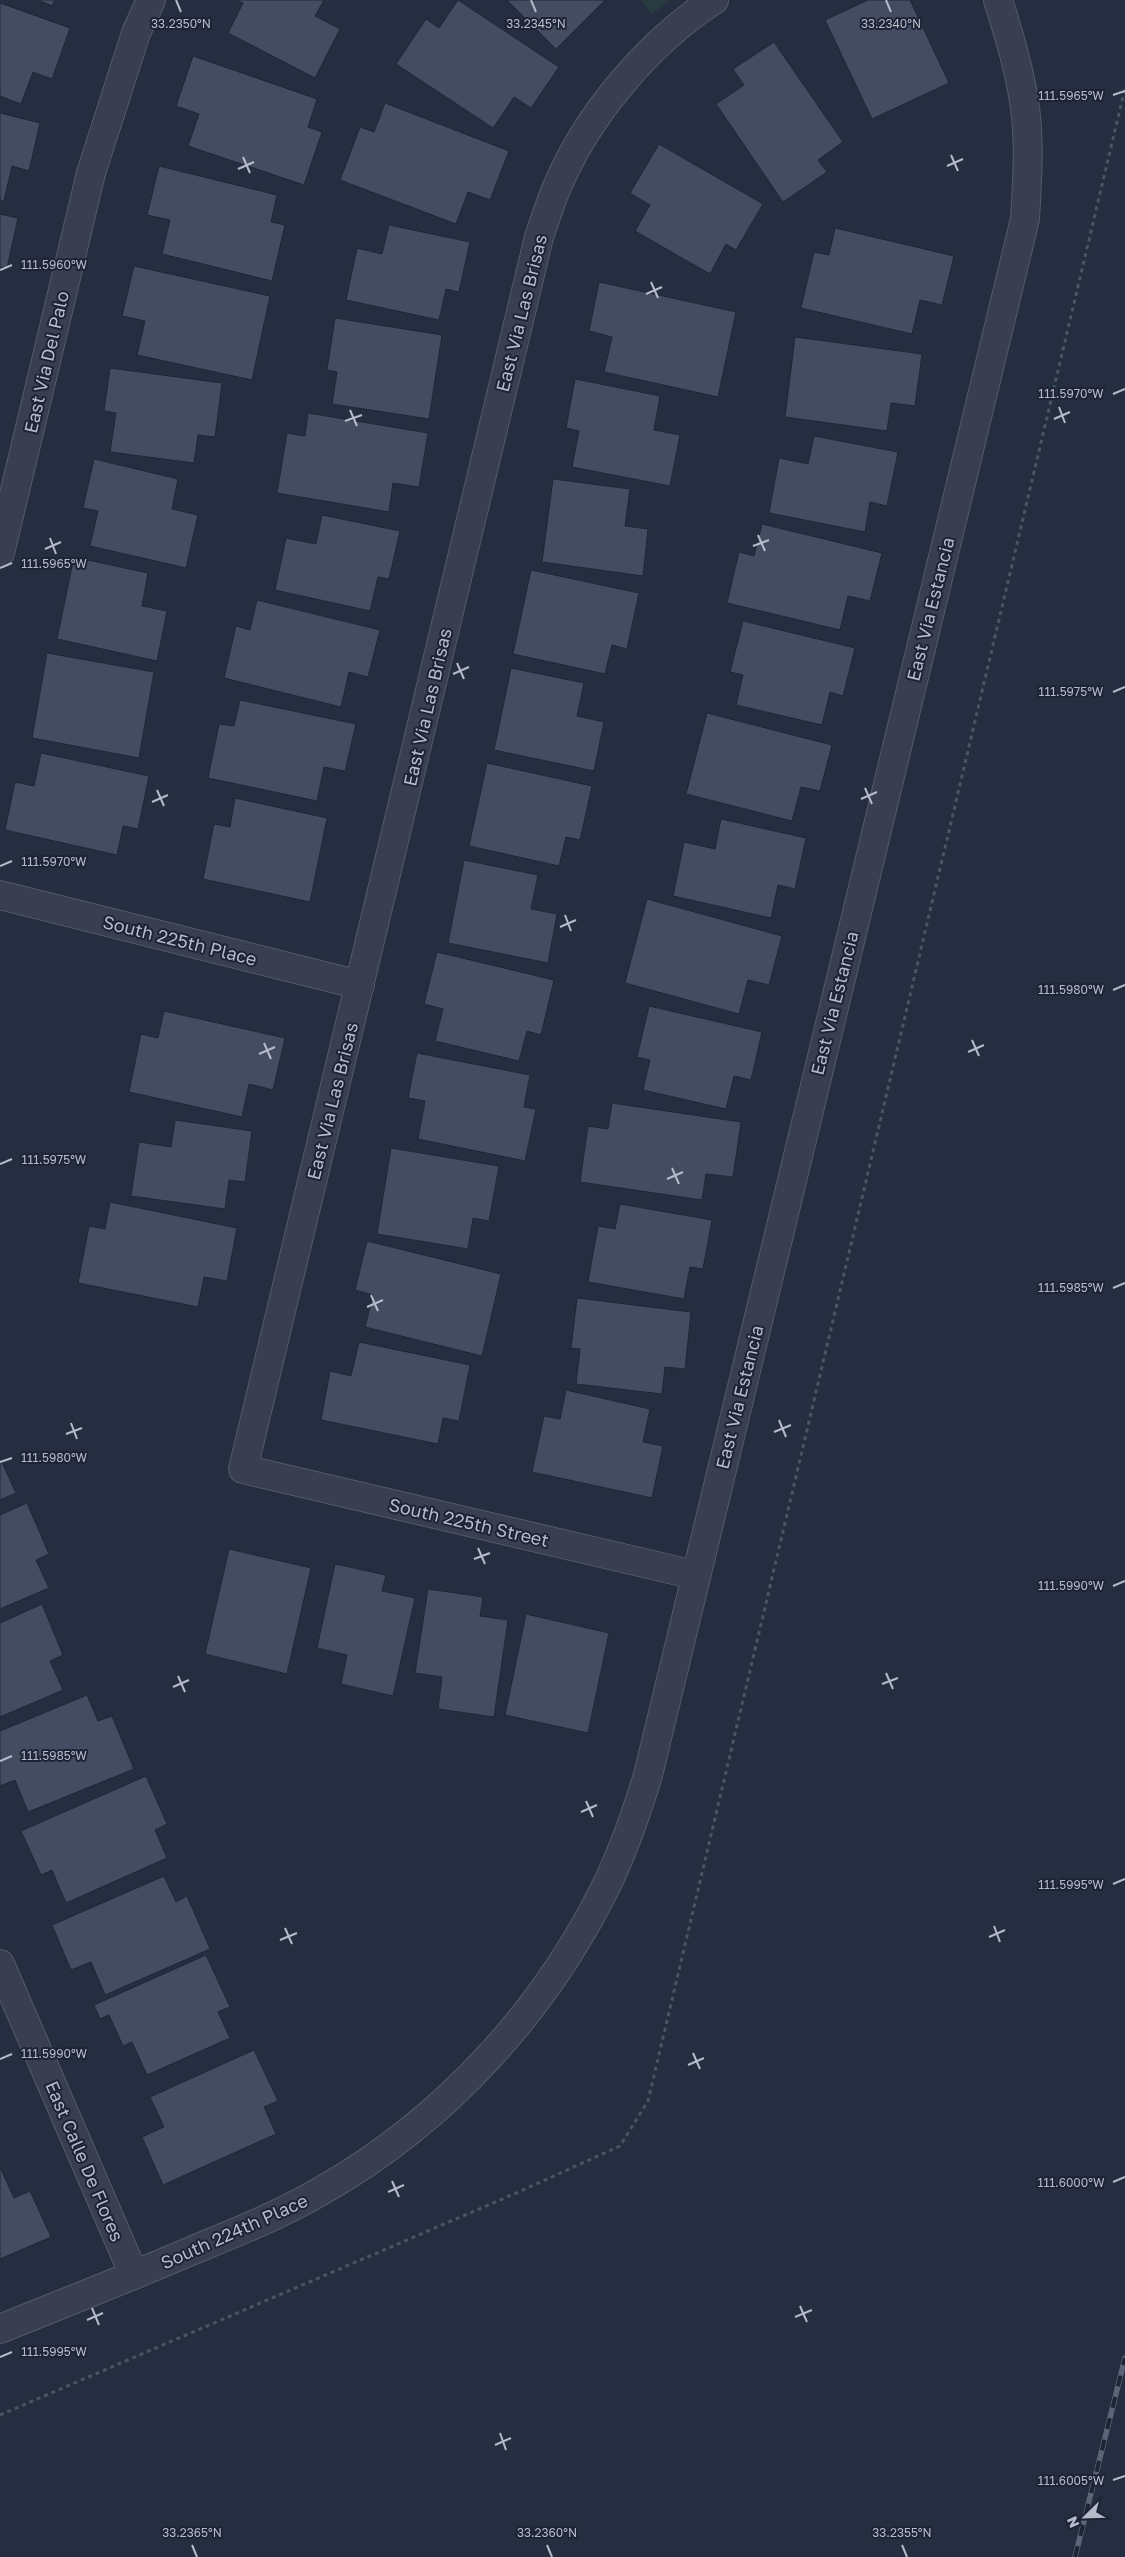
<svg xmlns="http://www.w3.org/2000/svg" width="1125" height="2557" font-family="'Golos Text',sans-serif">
<rect width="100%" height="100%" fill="#252d40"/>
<polygon fill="#273b41" points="640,0 670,0 652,14"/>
<g fill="#444c62" stroke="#202637">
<polygon points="38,0 55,0 52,6"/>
<polygon points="236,0 324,0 315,16 340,29 315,78 228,33 243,3"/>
<polygon points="458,0 559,67 531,108 514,97 493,128 396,64 426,19 439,28"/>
<polygon points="507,0 605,0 556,49"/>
<polygon points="868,0 910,0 949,83 872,119 825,20"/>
<polygon points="0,3 70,28 52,79 33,72 21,104 0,96"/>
<polygon points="774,42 843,142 818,160 827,172 783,202 716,104 744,85 733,69"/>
<polygon points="193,56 317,99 308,127 322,132 304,185 188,146 199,114 176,106"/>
<polygon points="385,103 509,151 490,200 468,192 456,224 340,180 360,127 374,132"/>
<polygon points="0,113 40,123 29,171 12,166 4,201 0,200"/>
<polygon points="659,144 763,204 736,250 726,244 710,274 635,231 650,205 630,193"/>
<polygon points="159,166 277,195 271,222 285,225 272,281 162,254 170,220 147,215"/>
<polygon points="0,214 18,218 7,268 0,267"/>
<polygon points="389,225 470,242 459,292 446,289 439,320 346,300 357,248 382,254"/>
<polygon points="835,228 954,256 942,305 920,300 912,334 801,308 814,252 829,255"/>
<polygon points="134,266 270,296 252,380 137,355 145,321 122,316"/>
<polygon points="599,282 736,312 718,397 604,372 612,337 589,331"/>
<polygon points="335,318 442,335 429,419 332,404 337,372 327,370"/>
<polygon points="795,337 922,354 915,406 891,403 887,431 785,417"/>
<polygon points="110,368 222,383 215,437 198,435 194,463 110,452 116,413 104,411"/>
<polygon points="575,379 660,396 654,430 680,435 670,486 572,467 579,431 566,428"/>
<polygon points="308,413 428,433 419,487 393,483 389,512 277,493 287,433 305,436"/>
<polygon points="814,436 898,452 887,506 870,502 865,532 769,513 779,458 808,464"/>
<polygon points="94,459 178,479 172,509 198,515 186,568 90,546 98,511 83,508"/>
<polygon points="553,479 630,489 625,526 648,529 643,576 542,562"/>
<polygon points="322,515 400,531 389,579 378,577 370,611 275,590 286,538 316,544"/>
<polygon points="762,524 882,553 870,601 848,596 840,630 727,603 739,552 754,556"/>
<polygon points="74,557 148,573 142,606 167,611 157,661 57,639"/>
<polygon points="531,570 639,593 627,649 612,645 605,674 513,654"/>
<polygon points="257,600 380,630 368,677 349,672 341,707 224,678 236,626 250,630"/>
<polygon points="743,621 855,648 843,696 830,692 822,725 736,705 743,675 730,672"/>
<polygon points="47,653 154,672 139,758 32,738"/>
<polygon points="511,668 584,683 577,716 604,722 594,771 494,750"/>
<polygon points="240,700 356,724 345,771 324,767 317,801 208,778 219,724 234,726"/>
<polygon points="707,713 832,745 820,791 801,787 792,821 686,794"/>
<polygon points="41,753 149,776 138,829 123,826 117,855 5,830 15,782 34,786"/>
<polygon points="487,763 592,786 580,840 566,837 559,866 469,846"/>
<polygon points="235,798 327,818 310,902 203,879 214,824 230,827"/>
<polygon points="721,819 806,838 795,889 778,885 771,918 673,896 684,842 715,849"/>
<polygon points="464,860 538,875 531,909 557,914 548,963 448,943"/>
<polygon points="647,899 782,936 769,985 748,980 739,1014 625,983"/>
<polygon points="437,952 554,980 541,1035 527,1031 519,1061 435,1041 443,1009 424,1004"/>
<polygon points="649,1006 762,1032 751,1080 734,1076 726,1109 643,1090 650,1060 637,1057"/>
<polygon points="164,1011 285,1038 273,1090 249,1084 242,1117 129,1092 141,1034 158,1038"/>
<polygon points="417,1053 530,1075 524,1107 536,1109 525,1161 418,1139 425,1101 408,1098"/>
<polygon points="612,1103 741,1122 733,1177 706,1174 702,1200 580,1182 588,1126 608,1129"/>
<polygon points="175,1120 252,1131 245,1182 229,1180 225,1209 131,1196 139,1142 171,1147"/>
<polygon points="391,1148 499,1166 489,1221 473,1218 468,1249 377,1234"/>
<polygon points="110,1202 237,1228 227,1281 204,1277 198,1307 78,1283 89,1226 105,1229"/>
<polygon points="620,1204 712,1220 703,1269 690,1267 684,1299 588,1282 598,1226 615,1229"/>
<polygon points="367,1241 501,1274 482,1356 365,1327 373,1295 355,1290"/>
<polygon points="577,1298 691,1312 685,1369 665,1367 662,1394 576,1384 580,1349 571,1348"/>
<polygon points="359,1342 470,1365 459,1421 443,1418 438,1444 321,1420 330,1371 351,1376"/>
<polygon points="566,1390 650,1409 643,1442 663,1446 652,1498 532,1472 544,1416 560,1419"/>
<polygon points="0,1458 16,1493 0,1500"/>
<polygon points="27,1503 49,1554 36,1560 49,1588 0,1609 0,1515"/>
<polygon points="229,1549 311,1568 287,1674 205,1654"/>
<polygon points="335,1564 386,1575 382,1591 415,1598 393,1696 341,1684 347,1655 317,1648"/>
<polygon points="428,1589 483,1597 480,1616 508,1620 494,1717 438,1709 442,1677 415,1673"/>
<polygon points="42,1604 63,1655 50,1661 63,1690 0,1717 0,1623"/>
<polygon points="526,1614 609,1633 588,1733 505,1715"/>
<polygon points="87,1695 98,1721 112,1716 134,1769 28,1812 15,1780 0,1786 0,1731"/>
<polygon points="146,1776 167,1824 155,1830 167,1858 66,1903 52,1870 41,1875 21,1831"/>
<polygon points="164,1876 176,1902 187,1896 210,1949 105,1995 91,1962 71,1970 52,1925"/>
<polygon points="206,1955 230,2007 218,2012 230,2038 147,2075 132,2042 123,2046 109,2015 100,2019 94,2005"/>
<polygon points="254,2050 278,2101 264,2107 276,2134 163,2185 142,2137 164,2127 150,2097"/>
<polygon points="0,2167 14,2198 30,2191 51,2237 0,2259"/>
</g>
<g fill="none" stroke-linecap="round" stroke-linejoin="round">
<g stroke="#545a6a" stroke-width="30">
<g id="minor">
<polyline points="0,553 91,173 136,33 151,0"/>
<polyline points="0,895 360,985"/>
<path d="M695 1575 243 1469 539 237C545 220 550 203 557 187 587 115 649 42 714 0"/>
<polyline points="0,1964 134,2275"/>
<path d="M0 2329C64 2303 128 2278 191 2251 235 2233 280 2215 321 2191 446 2120 547 2009 609 1880 625 1846 637 1811 648 1775L1025 219C1027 182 1030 144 1025 108 1020 71 1009 35 998 0"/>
</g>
</g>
<polyline stroke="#45585e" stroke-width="3" stroke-dasharray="4 4" stroke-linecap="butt" points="0,2415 514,2194 620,2146 648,2101 1125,88"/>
<use href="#minor" stroke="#393f50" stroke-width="28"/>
<g stroke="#5b6377" stroke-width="5.5">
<polyline id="rail" points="1075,2557 1125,2358"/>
</g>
<use href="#rail" stroke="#1e2435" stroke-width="4" stroke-dasharray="11" stroke-linecap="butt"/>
</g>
<path fill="none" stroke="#b6bbca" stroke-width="2" d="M176 0 181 12M531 0 536 12M886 0 891 12M1113 95 1125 91M951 155 958 171M243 157 250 173M947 166 963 159M238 169 254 162M0 270 12 265M651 282 658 298M646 294 662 287M1113 394 1125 389M1059 407 1065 423M350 410 357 426M1054 419 1070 412M345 421 362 415M758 535 765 551M50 538 56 554M753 546 769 540M45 549 61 542M0 568 12 563M457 663 464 679M453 674 469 667M1113 692 1125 687M865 788 872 804M157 790 164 806M861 799 877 792M152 802 168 795M0 866 12 861M565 915 571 931M560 927 576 920M1113 990 1125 985M972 1040 979 1056M264 1043 271 1059M968 1052 984 1045M259 1054 275 1047M0 1164 12 1159M672 1168 679 1184M667 1179 683 1172M1113 1288 1125 1283M371 1295 378 1311M367 1307 383 1300M779 1420 786 1437M71 1423 77 1439M774 1432 791 1425M66 1434 82 1428M0 1462 12 1458M478 1548 485 1564M474 1559 490 1553M1113 1586 1125 1581M886 1673 893 1689M178 1676 185 1692M882 1684 898 1678M173 1687 189 1680M0 1761 12 1756M586 1801 593 1817M581 1812 597 1805M1113 1884 1125 1879M994 1926 1000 1942M285 1928 292 1944M989 1937 1005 1930M280 1940 297 1933M693 2053 700 2069M0 2059 12 2054M688 2065 704 2058M392 2181 399 2197M1113 2182 1125 2177M388 2192 404 2185M800 2306 807 2322M92 2308 99 2325M795 2317 812 2310M87 2320 103 2313M0 2357 12 2352M500 2433 506 2450M495 2445 511 2438M1113 2480 1125 2476M192 2545 197 2557M547 2545 552 2557M902 2545 907 2557"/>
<g text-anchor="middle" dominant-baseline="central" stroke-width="4" stroke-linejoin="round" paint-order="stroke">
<g font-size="18" fill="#b6bbca" stroke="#1e2435">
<text transform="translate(521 313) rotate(-76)">East Via Las Brisas</text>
<text transform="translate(46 362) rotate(-77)">East Via Del Palo</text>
<text transform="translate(930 609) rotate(-76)">East Via Estancia</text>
<text transform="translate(427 707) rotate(-77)">East Via Las Brisas</text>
<text transform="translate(180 940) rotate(14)">South 225th Place</text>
<text transform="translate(834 1003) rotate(-76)">East Via Estancia</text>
<text transform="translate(332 1101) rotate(-76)">East Via Las Brisas</text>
<text transform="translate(739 1397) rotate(-76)">East Via Estancia</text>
<text transform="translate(469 1522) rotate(13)">South 225th Street</text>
<text transform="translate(85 2161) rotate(67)">East Calle De Flores</text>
<text transform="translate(234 2231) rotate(-24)">South 224th Place</text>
</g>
</g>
<g font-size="12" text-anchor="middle" fill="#b6bbca" stroke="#1e2435" stroke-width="4" stroke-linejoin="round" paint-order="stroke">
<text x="181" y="28">33.2350°N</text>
<text x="536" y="28">33.2345°N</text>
<text x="891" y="28">33.2340°N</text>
<text x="1071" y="100">111.5965°W</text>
<text x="54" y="269">111.5960°W</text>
<text x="1071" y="398">111.5970°W</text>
<text x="54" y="568">111.5965°W</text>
<text x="1071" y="696">111.5975°W</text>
<text x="54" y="866">111.5970°W</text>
<text x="1071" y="994">111.5980°W</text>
<text x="54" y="1164">111.5975°W</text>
<text x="1071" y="1292">111.5985°W</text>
<text x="54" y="1462">111.5980°W</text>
<text x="1071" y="1590">111.5990°W</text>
<text x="54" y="1760">111.5985°W</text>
<text x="1071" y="1889">111.5995°W</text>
<text x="54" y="2058">111.5990°W</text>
<text x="1071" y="2187">111.6000°W</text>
<text x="54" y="2356">111.5995°W</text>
<text x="1071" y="2485">111.6005°W</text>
<text x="192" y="2537">33.2365°N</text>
<text x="547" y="2537">33.2360°N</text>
<text x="902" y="2537">33.2355°N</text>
</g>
<g transform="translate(1085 2517) rotate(247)" stroke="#1e2435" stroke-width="4" paint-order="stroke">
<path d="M0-4L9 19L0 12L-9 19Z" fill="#b6bbca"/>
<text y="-8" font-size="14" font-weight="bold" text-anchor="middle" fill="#b6bbca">N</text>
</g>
</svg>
